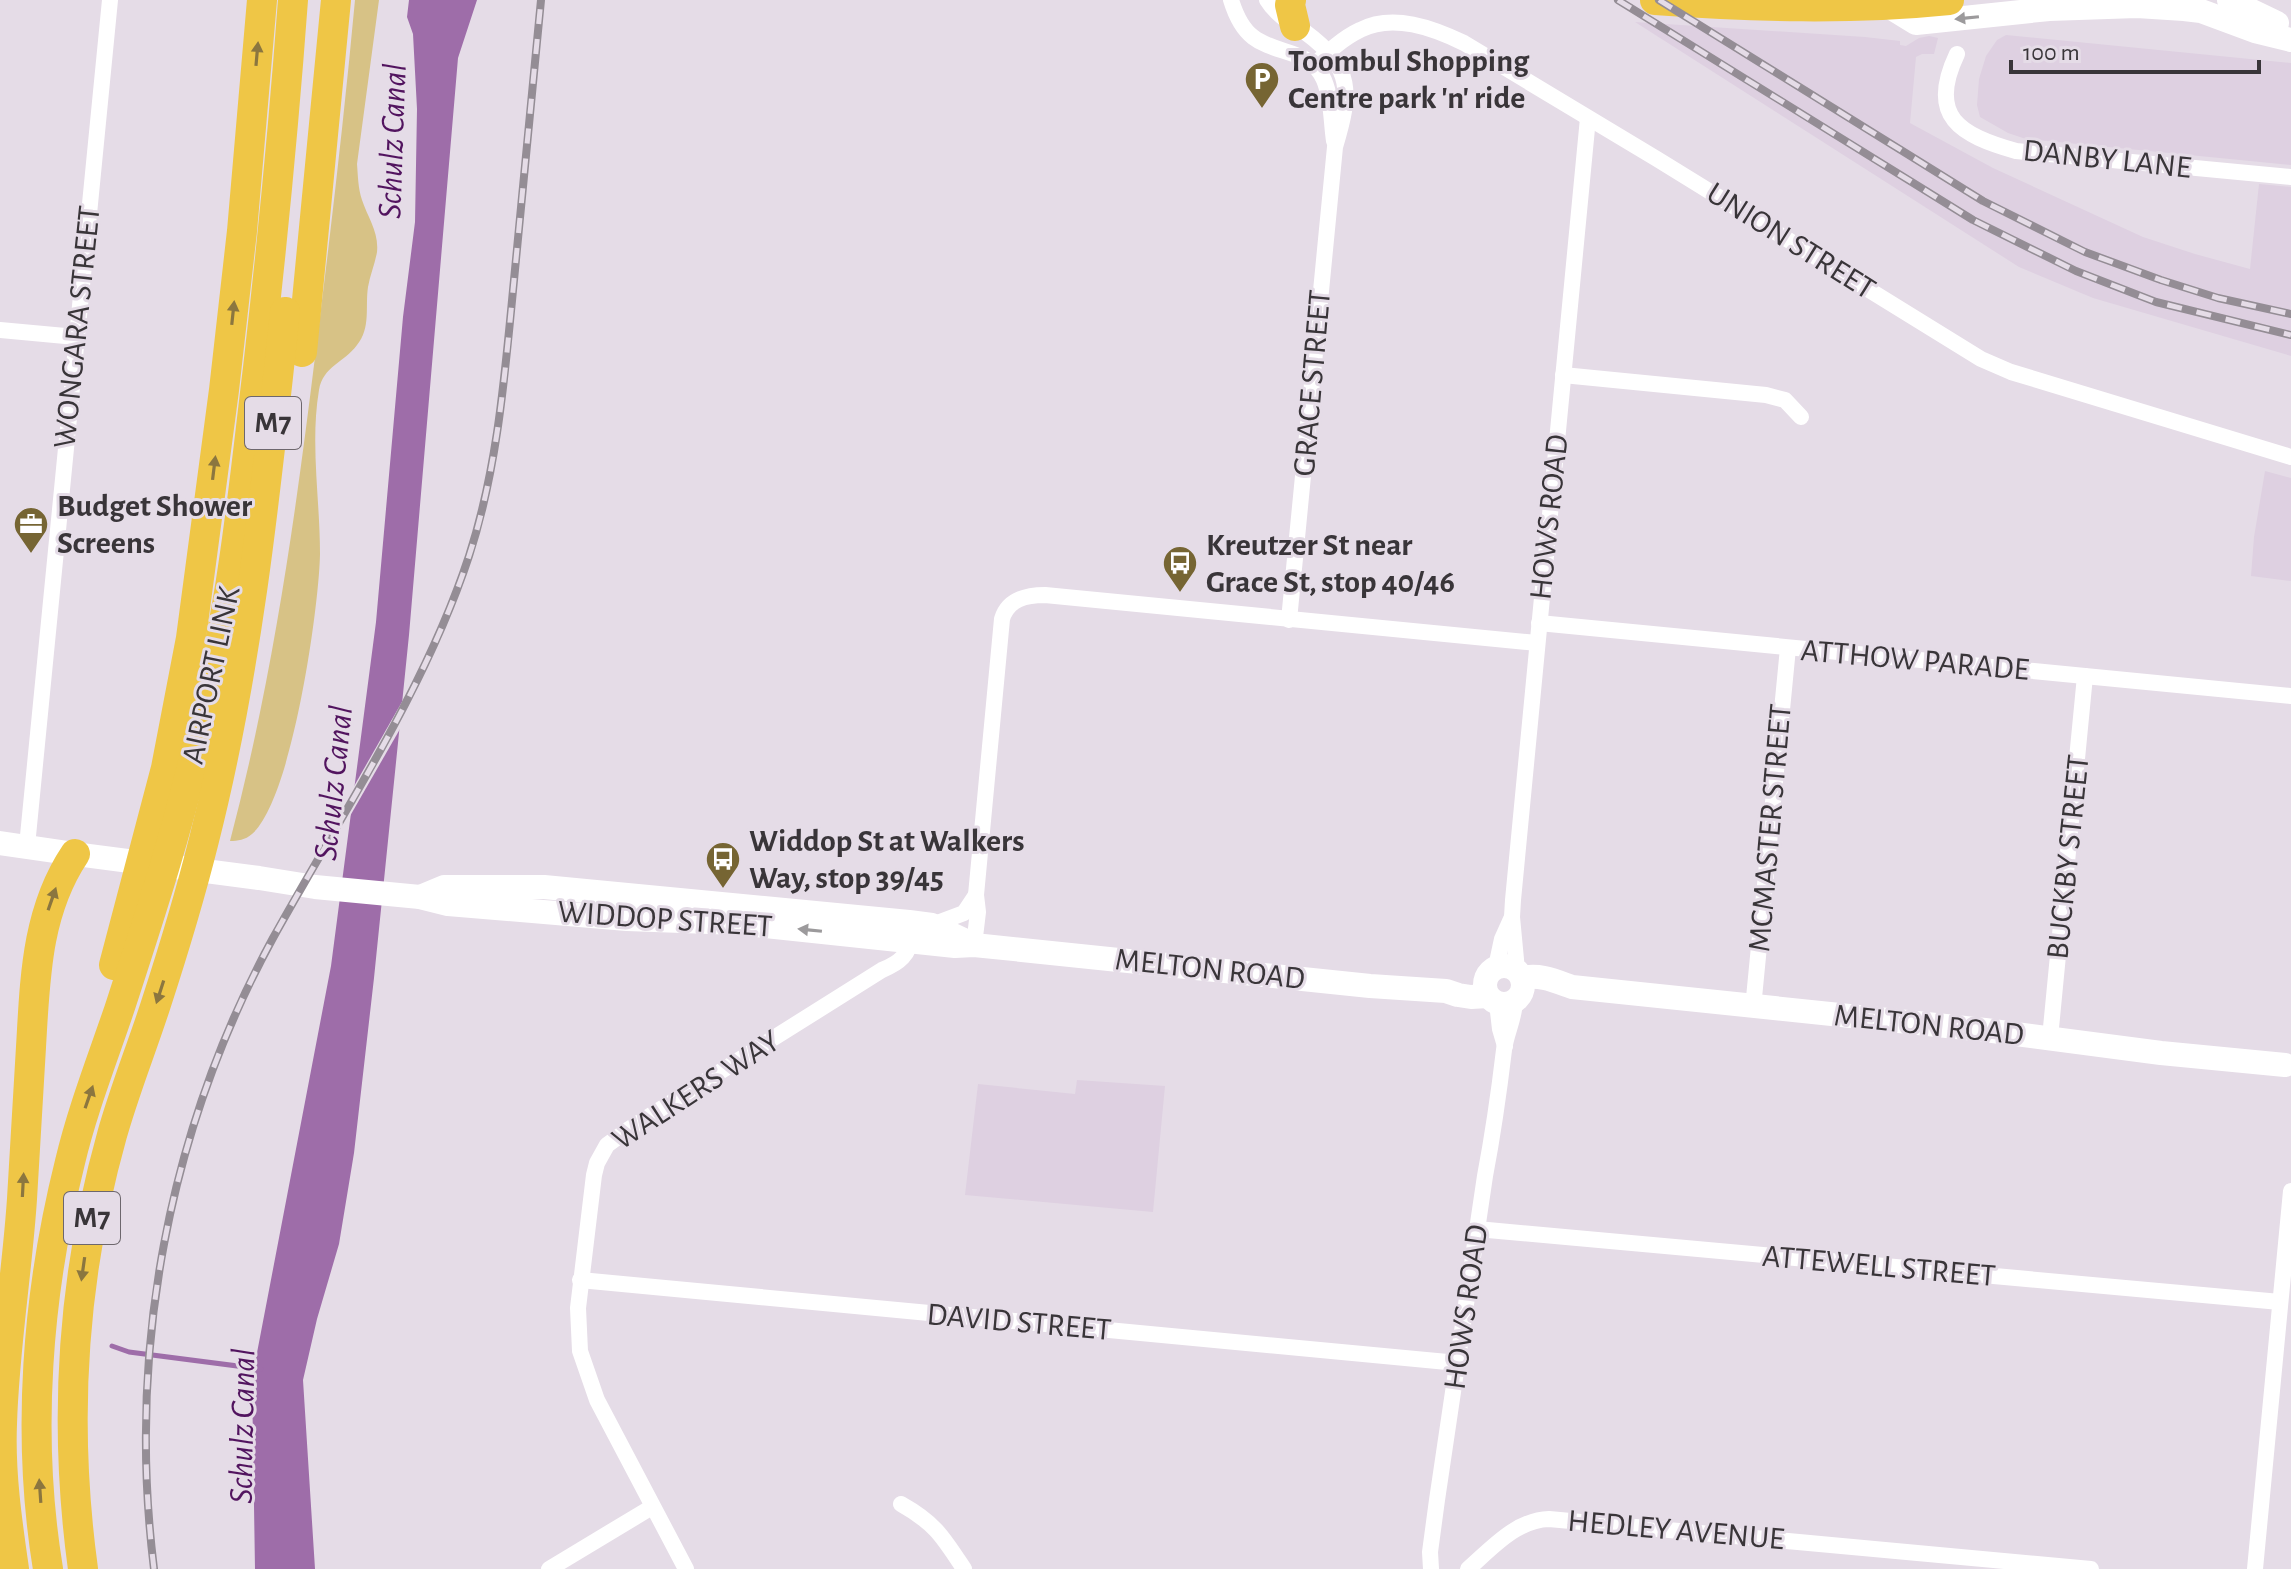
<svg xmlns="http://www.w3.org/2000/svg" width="2291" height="1569" font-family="'Alegreya Sans',sans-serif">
<rect width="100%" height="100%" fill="#e5dce7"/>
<g fill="#ded0e1">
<polygon points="1635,22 1865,37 1900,41 1900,45 1906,46 1919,38 1929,36 1938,38 1934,54 1922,54 1916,57 1910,123 1993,168 2143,237 2195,254 2250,269 2259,184 2291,187 2291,356 2093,298 2019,267"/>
<polygon points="2006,35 2291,63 2291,165 2026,139 2008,133 1980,117 1977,105 1979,79 1986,56 1997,40"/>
<polygon points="2265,471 2291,478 2291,581 2251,576 2254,537"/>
<polygon points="1077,1080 1165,1086 1153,1212 965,1195 978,1084 1075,1094"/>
</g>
<path fill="#d7c286" d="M355 0H379L357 164C358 176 358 188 362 200 368 218 379 232 377 252 375 264 370 275 368 287 365 307 371 328 357 345 344 363 323 366 319 390 310 444 320 499 320 554 319 609 292 799 252 834 245 840 238 841 230 841 272 682 295 520 315 357 330 238 344 119 355 0Z"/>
<polygon fill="#9e6da9" points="409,0 477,0 458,58 409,635 374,978 354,1153 339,1244 317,1319 303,1380 315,1569 255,1569 252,1379 331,966 376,622 403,317 415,222 417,109 413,34 407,17"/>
<polygon fill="#e5dce7" points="407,693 404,722 346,823 349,795"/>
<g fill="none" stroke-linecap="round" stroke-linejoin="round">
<polyline stroke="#9e6da9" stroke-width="5" points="112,1346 129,1352 261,1369"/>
<g stroke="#fff" stroke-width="16">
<path d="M1231 0C1235 13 1241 28 1253 37 1276 55 1311 49 1324 80 1332 99 1331 121 1334 141"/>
<path d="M1267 0C1276 15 1291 23 1305 32 1354 68 1351 93 1335 147L1289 620"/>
<path d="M1957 54C1927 117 1960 135 2016 151L2291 177"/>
<path d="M1314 65C1328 52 1343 38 1360 30 1393 13 1433 28 1464 43L1657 159 1981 359 2011 372 2291 457"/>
<polyline points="0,330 76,337"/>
<polyline points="1563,375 1766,395 1785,400 1801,417"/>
<polyline points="1539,623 2291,696"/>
<polyline points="27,846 110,0"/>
<polyline points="932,925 964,913 976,895"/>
<path d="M974 945 978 912 976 895 1002 619C1008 599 1026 595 1045 595L1537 643"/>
<polyline points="1496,967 1502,939 1511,919"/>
<polyline points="1517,970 1512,917 1513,900 1588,118"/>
<polyline points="1497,1003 1500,1029 1505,1046"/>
<polyline points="1753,1008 1788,648"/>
<polyline points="2050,1038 2085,676"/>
<polyline points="1477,1229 2280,1302"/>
<polyline points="580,1280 1458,1363"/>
<path d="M901 1504C935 1523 943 1537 964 1569"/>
<polyline points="549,1569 652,1507"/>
<path d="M686 1569 597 1400 580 1351 578 1308 594 1175 597 1163 607 1145 629 1129 882 970C899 963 910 955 911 935"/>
<path d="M1431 1569 1430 1552 1437 1500 1485 1176C1493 1134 1499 1092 1504 1050 1506 1033 1515 1018 1515 1000"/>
<path d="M1468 1569C1492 1548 1516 1520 1549 1519L2091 1569"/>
<polyline points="2255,1569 2291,1191"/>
</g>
<g stroke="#fff" stroke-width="24">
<polyline points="2229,0 2277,23"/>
<polyline points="1885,4 1916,23 2049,9 2137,6 2184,9 2201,11 2255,31 2291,40"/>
<polyline points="0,843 75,854 259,878 315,887 420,897 448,904 627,919 737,923 955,946 974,945 1370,986 1446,991 1458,995 1471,997 1488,996"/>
<polyline points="420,897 444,887 544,887 909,922 932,925 966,941"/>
<circle cx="1504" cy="985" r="19"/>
<path d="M1522 978C1540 974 1555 981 1572 987L1985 1030 2161 1053 2285 1065"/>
</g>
<g stroke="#efc646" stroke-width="30">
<polyline points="1291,0 1290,5 1295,26"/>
<path d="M1655 0C1753 7 1851 10 1949 0"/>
<polyline points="302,352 336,0"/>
<polyline points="114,965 166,768 191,638 224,390 242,231 262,0"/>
<path d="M14 1569C7 1521 0 1472 2 1424 4 1349 17 1274 22 1199 25 1149 28 1098 31 1047 35 980 36 912 75 854"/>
<path d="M48 1569C26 1435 37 1294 70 1162 82 1111 102 1060 119 1010 149 918 179 827 200 732 213 678 225 623 233 567 243 501 250 434 258 368 272 246 284 123 293 0"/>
<path d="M83 1569C63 1423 72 1277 112 1135 124 1092 141 1050 155 1007 173 952 190 896 204 840 248 667 266 489 285 312"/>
</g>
<g stroke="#948d95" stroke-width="8">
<g id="rail">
<polyline points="1618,0 1973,220 2076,271 2156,302 2291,335"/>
<polyline points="1659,0 1983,201 2085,252 2161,280 2218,298 2291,314"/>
<path d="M154 1569C127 1351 168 1131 273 938 341 815 425 690 469 556 498 467 505 372 514 280 523 186 532 93 541 0"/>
</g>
</g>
<use href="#rail" stroke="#e5dce7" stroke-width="5" stroke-dasharray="15" stroke-linecap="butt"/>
</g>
<defs><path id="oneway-solid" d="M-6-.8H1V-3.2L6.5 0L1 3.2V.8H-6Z" transform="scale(2)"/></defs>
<g fill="#9c9a9c">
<use href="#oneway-solid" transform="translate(1967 18) rotate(174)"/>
<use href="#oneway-solid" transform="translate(810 930) rotate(-174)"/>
</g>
<g fill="#8b763f">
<use href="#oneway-solid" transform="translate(257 54) rotate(-85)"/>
<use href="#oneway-solid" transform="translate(233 313) rotate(-84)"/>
<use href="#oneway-solid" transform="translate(214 468) rotate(-83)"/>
<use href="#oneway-solid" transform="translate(52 899) rotate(-71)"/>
<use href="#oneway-solid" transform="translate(160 992) rotate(108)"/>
<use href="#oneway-solid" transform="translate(89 1097) rotate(-71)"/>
<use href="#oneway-solid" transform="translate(23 1185) rotate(-87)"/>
<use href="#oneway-solid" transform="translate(83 1269) rotate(98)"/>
<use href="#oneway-solid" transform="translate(40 1491) rotate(-94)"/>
</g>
<defs>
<g id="parking-pin" transform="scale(1.8)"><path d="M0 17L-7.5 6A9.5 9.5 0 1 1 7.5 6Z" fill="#766533" stroke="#e5dce7"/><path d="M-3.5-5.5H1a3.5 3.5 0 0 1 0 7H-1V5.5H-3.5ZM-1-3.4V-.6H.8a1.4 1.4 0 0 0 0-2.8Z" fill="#fff"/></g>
<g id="office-pin" transform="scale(1.8)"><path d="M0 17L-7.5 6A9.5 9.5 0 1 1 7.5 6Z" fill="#766533" stroke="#e5dce7"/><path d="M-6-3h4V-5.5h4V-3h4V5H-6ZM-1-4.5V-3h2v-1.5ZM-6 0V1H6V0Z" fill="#fff"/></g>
<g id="bus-pin" transform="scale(1.8)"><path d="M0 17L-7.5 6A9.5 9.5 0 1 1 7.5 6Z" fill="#766533" stroke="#e5dce7"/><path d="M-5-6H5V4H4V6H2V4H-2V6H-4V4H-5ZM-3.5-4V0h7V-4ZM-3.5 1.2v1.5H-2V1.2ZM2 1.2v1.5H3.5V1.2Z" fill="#fff"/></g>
</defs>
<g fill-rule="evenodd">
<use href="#parking-pin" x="1262" y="79"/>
<use href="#office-pin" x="31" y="524"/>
<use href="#bus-pin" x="1180" y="563"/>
<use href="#bus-pin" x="723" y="859"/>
</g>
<g text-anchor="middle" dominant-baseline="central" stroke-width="6" stroke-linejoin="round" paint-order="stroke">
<g fill="#e5dce7" stroke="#6d676d" stroke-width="2">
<rect x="245" y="397" width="56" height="52" rx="6"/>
<rect x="64" y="1192" width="56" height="52" rx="6"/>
</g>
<g font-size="30" font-weight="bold" fill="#393539">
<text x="273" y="423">M7</text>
<text x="92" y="1218">M7</text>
</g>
<g font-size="32" font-weight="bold" fill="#393539" stroke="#e5dce7" text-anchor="start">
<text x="1288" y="61">Toombul Shopping<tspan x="1288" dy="37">Centre park 'n' ride</tspan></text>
<text x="57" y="506">Budget Shower<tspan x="57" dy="37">Screens</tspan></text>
<text x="1206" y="545">Kreutzer St near<tspan x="1206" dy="37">Grace St, stop 40/46</tspan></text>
<text x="749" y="841">Widdop St at Walkers<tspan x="749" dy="37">Way, stop 39/45</tspan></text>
</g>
<g font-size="32" fill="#393539" stroke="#e5dce7">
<text transform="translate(2107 159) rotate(6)">DANBY LANE</text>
<text transform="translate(1791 241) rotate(32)">UNION STREET</text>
<text transform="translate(77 327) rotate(-84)">WONGARA STREET</text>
<text transform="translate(1312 383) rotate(-85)">GRACE STREET</text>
<text transform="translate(1549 517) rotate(-84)">HOWS ROAD</text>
<text transform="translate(1915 660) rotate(5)">ATTHOW PARADE</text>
<text transform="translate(211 675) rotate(-78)">AIRPORT LINK</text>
<text transform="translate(1770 828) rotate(-85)">MCMASTER STREET</text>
<text transform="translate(2068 857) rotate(-84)">BUCKBY STREET</text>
<text transform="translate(665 919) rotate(4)">WIDDOP STREET</text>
<text transform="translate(1210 969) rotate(6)">MELTON ROAD</text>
<text transform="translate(1929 1025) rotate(6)">MELTON ROAD</text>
<text transform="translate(696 1090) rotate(-33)">WALKERS WAY</text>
<text transform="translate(1879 1266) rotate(5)">ATTEWELL STREET</text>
<text transform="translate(1466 1307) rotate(-82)">HOWS ROAD</text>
<text transform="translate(1019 1322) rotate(5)">DAVID STREET</text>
<text transform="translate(1676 1530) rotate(5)">HEDLEY AVENUE</text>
</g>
<g font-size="34" font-style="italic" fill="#52145f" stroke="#e5dce7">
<text transform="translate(393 141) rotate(-88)">Schulz Canal</text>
<text transform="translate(334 783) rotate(-84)">Schulz Canal</text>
<text transform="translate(243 1426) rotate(-89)">Schulz Canal</text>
</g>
</g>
<path d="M2011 60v12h248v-12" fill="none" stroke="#393539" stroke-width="4"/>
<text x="2023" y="60" font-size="24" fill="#393539" stroke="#e5dce7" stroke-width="6" paint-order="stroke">100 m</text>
</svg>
